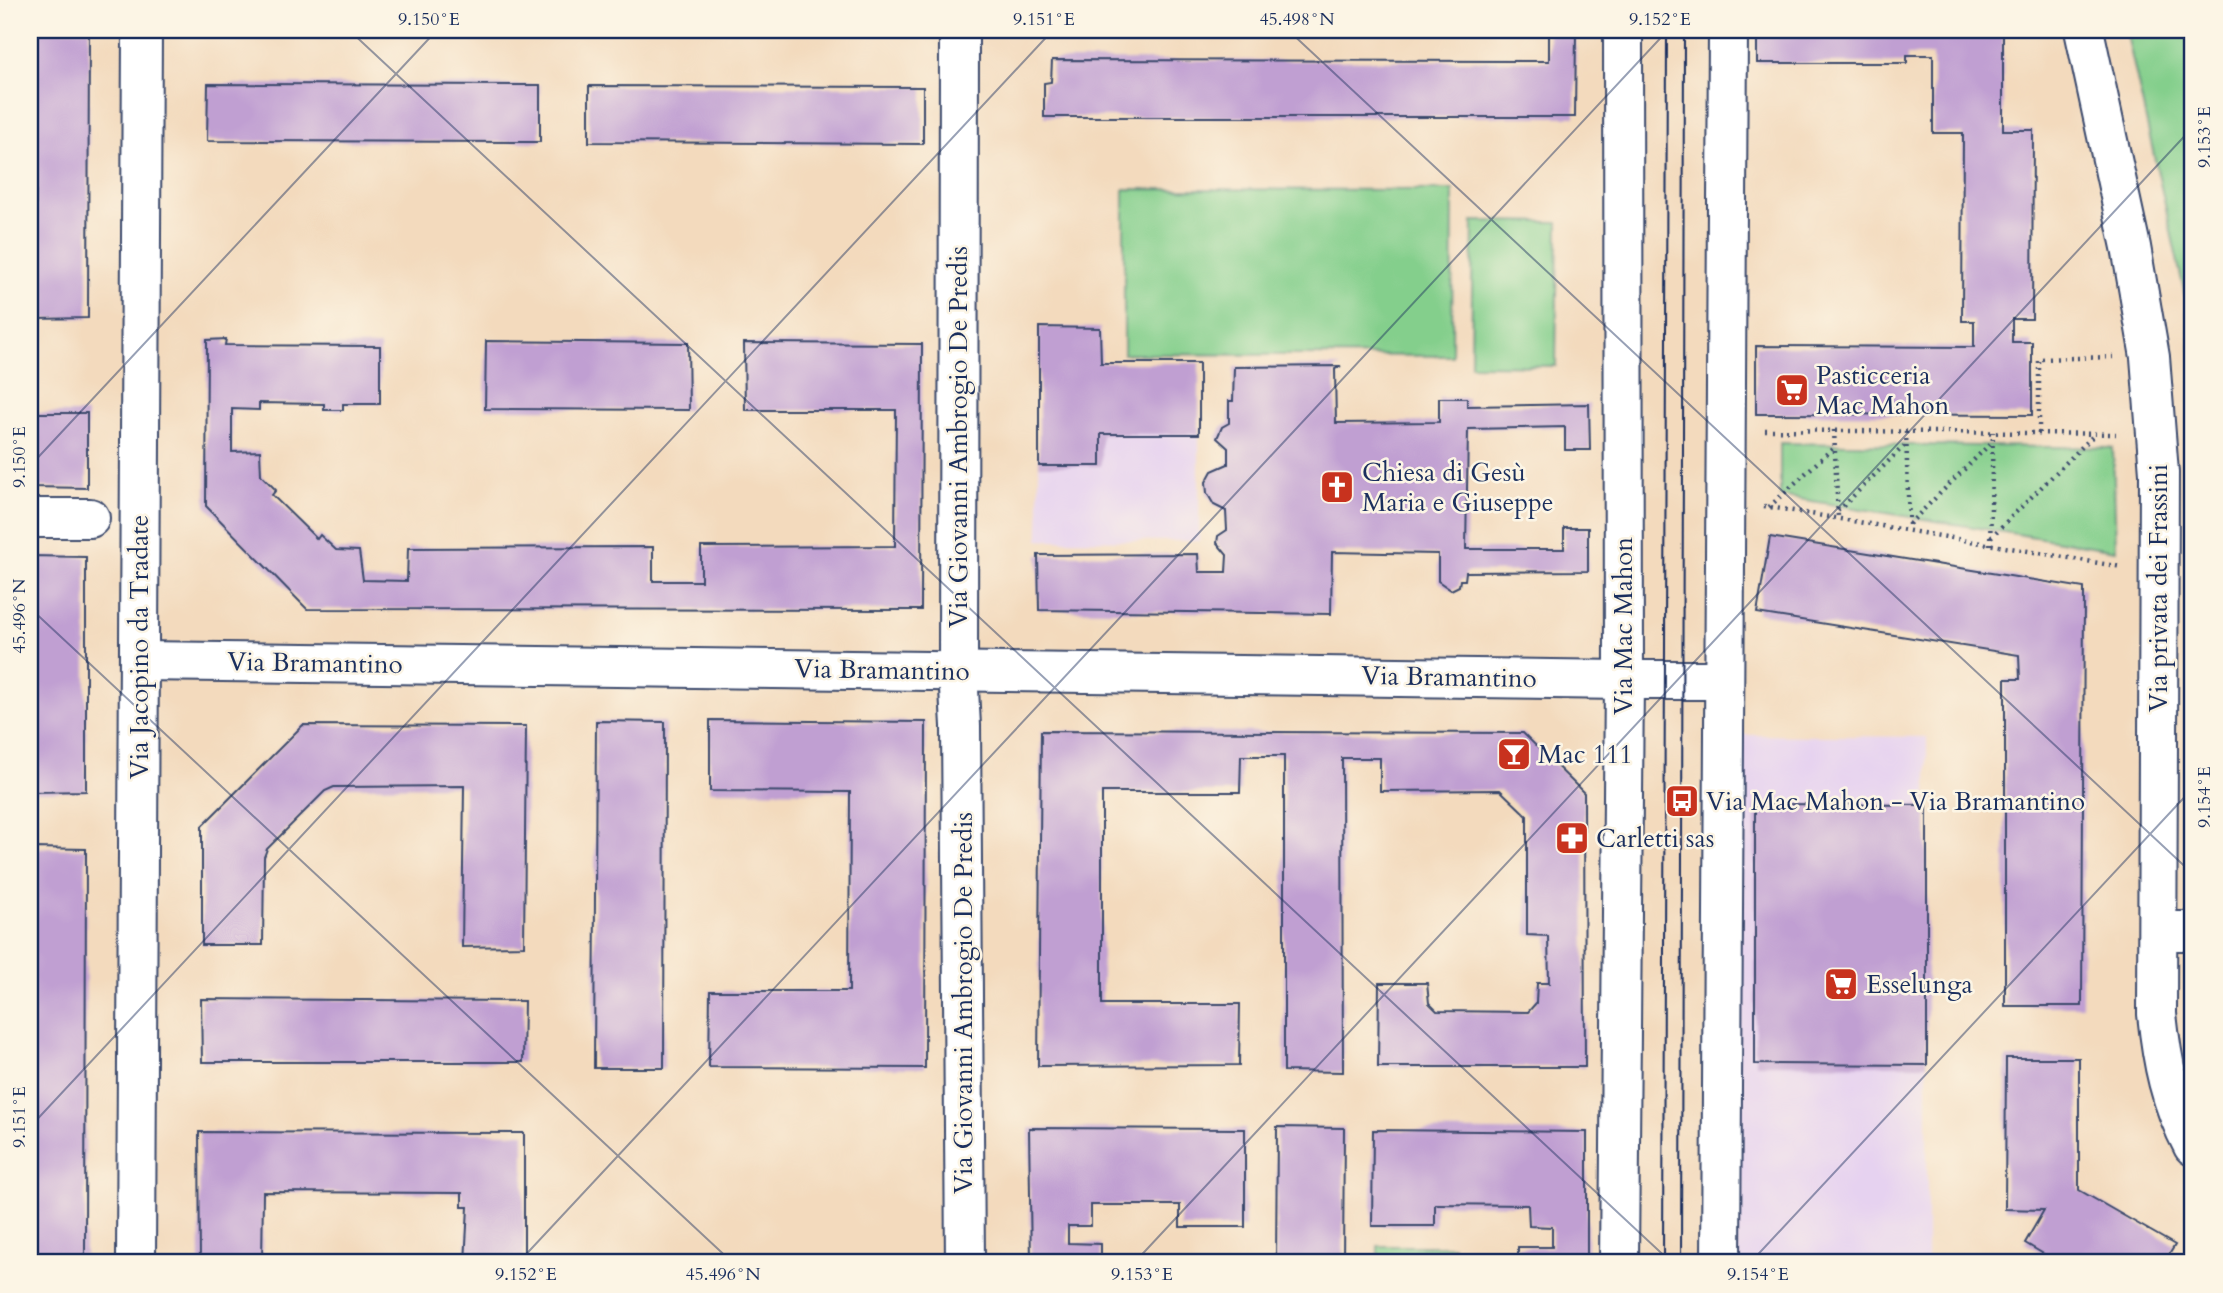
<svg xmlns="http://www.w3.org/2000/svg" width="2223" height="1293" font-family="Cardo,serif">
<rect width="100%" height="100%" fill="#fcf5e5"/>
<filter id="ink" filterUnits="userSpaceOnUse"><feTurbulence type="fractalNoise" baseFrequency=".0143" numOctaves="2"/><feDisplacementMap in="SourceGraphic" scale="14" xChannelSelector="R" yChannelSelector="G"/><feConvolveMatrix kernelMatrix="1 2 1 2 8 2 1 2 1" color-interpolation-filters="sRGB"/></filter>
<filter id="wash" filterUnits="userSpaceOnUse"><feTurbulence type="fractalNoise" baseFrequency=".00686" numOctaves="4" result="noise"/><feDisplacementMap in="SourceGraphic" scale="28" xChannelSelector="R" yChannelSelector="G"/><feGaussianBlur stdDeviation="1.57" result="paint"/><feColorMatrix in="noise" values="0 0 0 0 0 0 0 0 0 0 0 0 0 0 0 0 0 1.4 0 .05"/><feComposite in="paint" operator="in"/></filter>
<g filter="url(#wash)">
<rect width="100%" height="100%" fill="#f3dabd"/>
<g fill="#e6d2f0">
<polygon points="1039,327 1100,328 1101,363 1199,363 1199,541 1039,540"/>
<polygon points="1742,735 1927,737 1927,1263 1726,1263"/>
</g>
<g fill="#84cf8c" stroke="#507f75" stroke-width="2">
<polygon points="2126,30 2193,30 2193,363 2186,299"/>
<polygon points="1124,189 1453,190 1452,356 1124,354"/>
<polygon points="1473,221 1558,222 1556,366 1471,365"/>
<polygon points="1780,443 2113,448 2116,550 1780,496"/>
<rect x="1378" y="1246" width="75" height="17"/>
</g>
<g id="blocks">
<g fill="#c09fd2">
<polygon points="36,30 89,30 88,318 35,319"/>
<polygon points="1549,30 1576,30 1575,117 1044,117 1044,83 1051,82 1052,60 1549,61"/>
<polygon points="1757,30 2003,30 2003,130 2033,130 2032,319 2012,319 2012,342 2032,342 2032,415 1756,414 1756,346 1974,347 1974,321 1962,321 1963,133 1933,133 1933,55 1907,55 1907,63 1757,63"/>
<polygon points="208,84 540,85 540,142 207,141"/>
<polygon points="589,86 923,87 923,144 589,142"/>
<polygon points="1039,327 1100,328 1101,363 1199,363 1199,434 1101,434 1101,466 1039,466"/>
<polygon points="226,339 225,345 380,346 380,404 343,404 343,410 324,410 324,404 259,403 259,410 232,409 232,452 260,451 261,475 276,490 272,495 317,539 320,535 336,550 359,551 363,580 407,581 408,548 653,547 653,581 701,581 701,547 895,546 896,410 745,410 744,343 922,344 921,610 307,609 206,506 207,340"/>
<polygon points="486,341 688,343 689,410 485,409"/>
<polygon points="1341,366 1335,369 1336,423 1439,422 1439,398 1467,398 1467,406 1589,404 1590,450 1565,450 1565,427 1468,429 1466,549 1564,549 1564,528 1588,528 1588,571 1466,572 1465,580 1460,580 1459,586 1451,590 1438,581 1438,554 1332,552 1331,614 1039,610 1038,555 1198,554 1199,572 1226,572 1227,555 1217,543 1218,536 1227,530 1226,511 1214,505 1207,493 1206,482 1212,471 1228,464 1228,448 1217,438 1222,427 1229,423 1229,401 1233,401 1234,367"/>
<polygon points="35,413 87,413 87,488 33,487"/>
<polygon points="1770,537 2084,588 2082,1006 2005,1006 2005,679 2020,679 2019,655 1757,613"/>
<polygon points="30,556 86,557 86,791 32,792"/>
<polygon points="710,720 926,722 925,1068 709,1067 710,991 849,991 850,792 710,791"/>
<polygon points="596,721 665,722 664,1068 594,1068"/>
<polygon points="303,725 526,726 524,946 462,947 464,786 334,787 325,791 267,849 264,857 263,945 202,945 202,826"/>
<polygon points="1041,731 1523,733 1584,793 1585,1067 1378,1067 1379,983 1427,983 1429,1003 1437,1011 1528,1012 1536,1003 1537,983 1549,983 1548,936 1527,935 1527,816 1500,790 1380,791 1380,758 1342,758 1343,1072 1284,1071 1284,756 1241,756 1240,792 1102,792 1102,1004 1240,1004 1239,1065 1038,1066"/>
<polygon points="1755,804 1927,805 1927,1065 1755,1064"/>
<polygon points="34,848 86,849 85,1255 32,1255"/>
<polygon points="201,999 524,1001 523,1062 202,1062"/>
<polygon points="2006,1058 2079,1058 2079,1190 2175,1245 2164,1263 2059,1263 2025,1243 2044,1210 2005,1209"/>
<polygon points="1277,1127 1344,1128 1343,1263 1276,1263"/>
<polygon points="1029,1128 1245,1129 1245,1227 1180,1227 1180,1205 1091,1205 1091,1226 1068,1226 1068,1243 1101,1244 1101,1263 1031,1263"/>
<polygon points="1373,1130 1587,1132 1587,1263 1518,1263 1518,1247 1552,1247 1552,1227 1529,1226 1528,1205 1435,1204 1435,1226 1372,1226"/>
<polygon points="199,1132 524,1133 524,1263 465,1263 468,1207 462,1207 462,1193 263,1192 262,1263 200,1263"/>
</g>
</g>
</g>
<g filter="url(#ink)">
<use href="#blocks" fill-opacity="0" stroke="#3b496c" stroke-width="2"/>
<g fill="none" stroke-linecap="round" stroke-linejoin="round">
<g stroke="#3b496c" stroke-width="42">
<g id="minor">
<polyline points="959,30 958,671 961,726 965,1263"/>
<path d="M2084 30 2131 247 2150 357 2159 473 2157 1014C2162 1062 2170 1103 2193 1146"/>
<polyline points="30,518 90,518"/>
<polyline points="139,661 1624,680"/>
<polyline points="2158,931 2193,931"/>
<polyline points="136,1263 142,30"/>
</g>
</g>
<g stroke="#3b496c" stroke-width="42">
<g id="major">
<polyline points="1624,680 1724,680"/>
<polyline points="1619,1263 1624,680 1623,30"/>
<polyline points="1721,1263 1728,30"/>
</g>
</g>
<g stroke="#3b496c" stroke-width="4.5" stroke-dasharray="2 5" stroke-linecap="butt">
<polyline points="1765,430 2116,434"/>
<polyline points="1834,430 1838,518"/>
<polyline points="1906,432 1909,525"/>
<polyline points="2039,433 2039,359 2113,357"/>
<polyline points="1764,506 2122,567"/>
<polyline points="1769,507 1834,447"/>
<polyline points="1838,511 1905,445"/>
<polyline points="1909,524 1993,441"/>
<polyline points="1991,537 2095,434"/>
<polyline points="1990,545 1993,432"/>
</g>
<use href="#minor" stroke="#fff" stroke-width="38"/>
<use href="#major" stroke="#fff" stroke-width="38"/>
<g stroke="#1b2f5e" stroke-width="2">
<polyline points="1663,1263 1667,30"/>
<polyline points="1681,1263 1684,30"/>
</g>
</g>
</g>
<path fill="none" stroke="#1b2f5e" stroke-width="2" stroke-opacity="0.45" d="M349 30 1672 1263M1288 30 2193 874M30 466 437 30M30 608 733 1263M30 1127 1053 30M518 1263 1668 30M1134 1263 2193 127M1750 1263 2193 788"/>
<defs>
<g id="supermarket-square" transform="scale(1.75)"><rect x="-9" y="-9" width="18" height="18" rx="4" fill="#c8321e" stroke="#fcf5e5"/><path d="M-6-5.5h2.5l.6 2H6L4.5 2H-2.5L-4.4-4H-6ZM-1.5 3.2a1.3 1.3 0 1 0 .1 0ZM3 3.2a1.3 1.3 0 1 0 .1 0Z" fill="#fff"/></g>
<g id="church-square" transform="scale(1.75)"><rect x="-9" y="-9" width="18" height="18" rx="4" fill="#c8321e" stroke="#fcf5e5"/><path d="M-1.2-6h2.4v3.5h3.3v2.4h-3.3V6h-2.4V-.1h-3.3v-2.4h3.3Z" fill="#fff"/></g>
<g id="bar-square" transform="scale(1.75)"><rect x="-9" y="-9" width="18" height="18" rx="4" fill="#c8321e" stroke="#fcf5e5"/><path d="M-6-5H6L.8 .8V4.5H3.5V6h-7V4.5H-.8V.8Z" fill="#fff"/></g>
<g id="bus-square" transform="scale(1.75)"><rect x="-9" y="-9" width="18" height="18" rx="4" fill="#c8321e" stroke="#fcf5e5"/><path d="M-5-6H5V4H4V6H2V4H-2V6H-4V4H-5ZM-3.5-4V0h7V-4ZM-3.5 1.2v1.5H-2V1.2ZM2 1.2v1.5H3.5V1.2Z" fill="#fff"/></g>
<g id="pharmacy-square" transform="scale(1.75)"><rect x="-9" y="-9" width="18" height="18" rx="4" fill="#c8321e" stroke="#fcf5e5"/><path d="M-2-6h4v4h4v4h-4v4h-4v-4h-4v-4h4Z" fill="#fff"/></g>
</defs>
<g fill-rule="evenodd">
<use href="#supermarket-square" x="1792" y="390"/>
<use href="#church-square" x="1337" y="487"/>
<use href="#bar-square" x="1514" y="754"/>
<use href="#bus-square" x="1682" y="801"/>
<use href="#pharmacy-square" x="1572" y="838"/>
<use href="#supermarket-square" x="1841" y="984"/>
</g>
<g text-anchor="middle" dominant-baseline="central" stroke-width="5" stroke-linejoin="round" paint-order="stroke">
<g font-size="26" fill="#1b2f5e" stroke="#fcf5e5" text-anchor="start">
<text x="1816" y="375">Pasticceria<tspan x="1816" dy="30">Mac Mahon</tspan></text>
<text x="1362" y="472">Chiesa di Gesù<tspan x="1362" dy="30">Maria e Giuseppe</tspan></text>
<text x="1538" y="754">Mac 111</text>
<text x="1706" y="801">Via Mac Mahon - Via Bramantino</text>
<text x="1596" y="838">Carletti sas</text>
<text x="1866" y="984">Esselunga</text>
</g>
<g font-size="26" fill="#1b2f5e" stroke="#fcf5e5">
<text transform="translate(958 437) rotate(-90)">Via Giovanni Ambrogio De Predis</text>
<text transform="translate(2158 588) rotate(-90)">Via privata dei Frassini</text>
<text transform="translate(1623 626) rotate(-90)">Via Mac Mahon</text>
<text transform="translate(139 647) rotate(-90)">Via Jacopino da Tradate</text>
<text transform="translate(315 663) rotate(1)">Via Bramantino</text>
<text transform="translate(882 670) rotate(1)">Via Bramantino</text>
<text transform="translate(1449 677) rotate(1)">Via Bramantino</text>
<text transform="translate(963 1003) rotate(-90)">Via Giovanni Ambrogio De Predis</text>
</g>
</g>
<rect width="2223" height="1293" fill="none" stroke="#fcf5e5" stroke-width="77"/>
<rect x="38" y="38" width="2146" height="1216" fill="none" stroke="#1b2f5e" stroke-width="2.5"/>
<g font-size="18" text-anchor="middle" fill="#1b2f5e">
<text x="429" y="25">9.150°E</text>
<text x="1044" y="25">9.151°E</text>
<text x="1297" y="25">45.498°N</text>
<text x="1660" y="25">9.152°E</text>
<text transform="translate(2204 137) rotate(-90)" y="6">9.153°E</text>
<text transform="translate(19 457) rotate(-90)" y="6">9.150°E</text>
<text transform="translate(19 616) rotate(-90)" y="6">45.496°N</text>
<text transform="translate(2204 797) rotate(-90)" y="6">9.154°E</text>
<text transform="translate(19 1117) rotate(-90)" y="6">9.151°E</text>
<text x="526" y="1280">9.152°E</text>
<text x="723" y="1280">45.496°N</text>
<text x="1142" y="1280">9.153°E</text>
<text x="1758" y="1280">9.154°E</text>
</g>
</svg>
